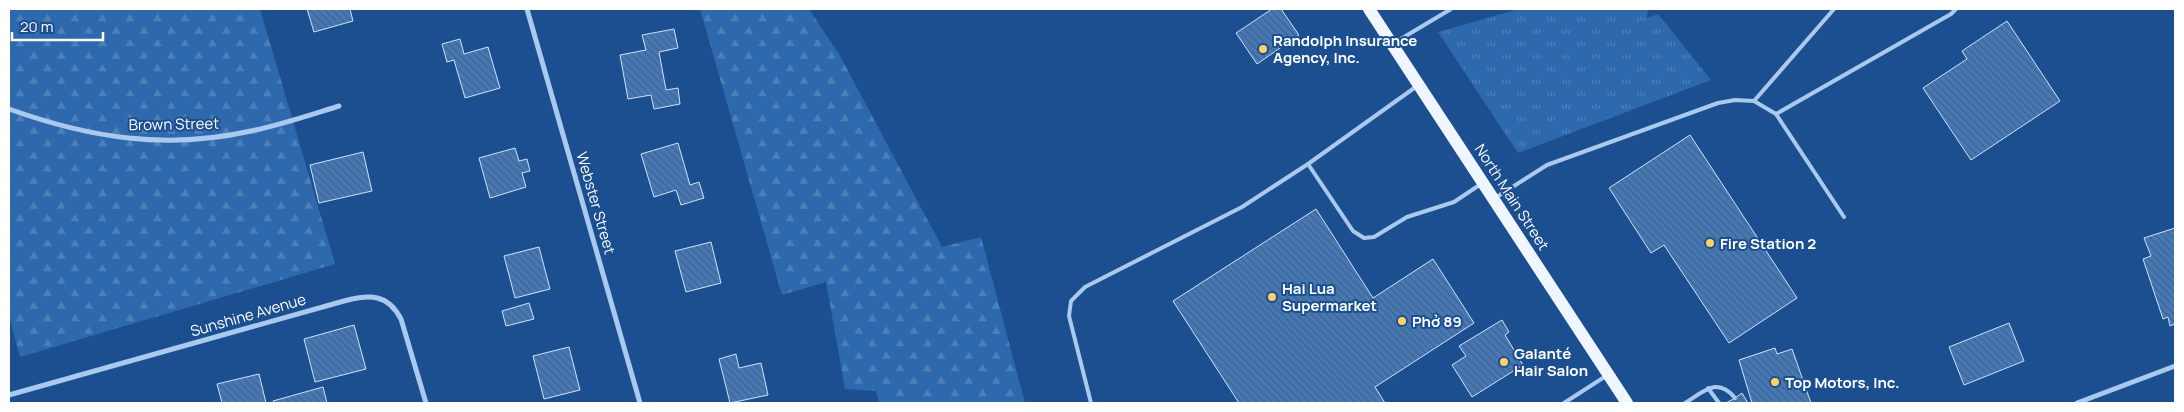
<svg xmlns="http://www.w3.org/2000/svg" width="2184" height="412" font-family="Manrope,sans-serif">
<defs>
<pattern id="forest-firs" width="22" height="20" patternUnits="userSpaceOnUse" patternTransform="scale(1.25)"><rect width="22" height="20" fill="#2e69ad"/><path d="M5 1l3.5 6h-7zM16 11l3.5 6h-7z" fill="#4d80b9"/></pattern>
<pattern id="park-tufts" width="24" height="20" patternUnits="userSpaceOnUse" patternTransform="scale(1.25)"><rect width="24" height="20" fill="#2e69ad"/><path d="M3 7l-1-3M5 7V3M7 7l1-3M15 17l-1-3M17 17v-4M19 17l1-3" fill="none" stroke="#4d80b9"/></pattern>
<pattern id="building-back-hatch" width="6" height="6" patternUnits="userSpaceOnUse" patternTransform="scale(1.25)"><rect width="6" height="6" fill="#4478b7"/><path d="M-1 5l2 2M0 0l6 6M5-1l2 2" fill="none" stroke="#486282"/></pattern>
</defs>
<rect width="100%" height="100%" fill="#1b4f8f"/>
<g fill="url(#forest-firs)">
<polygon points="9,9 260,9 335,264 20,357 9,316"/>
<polygon points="700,9 809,9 839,54 942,247 981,237 1025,403 879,403 876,391 845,389 826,282 782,295"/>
</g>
<polygon fill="url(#park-tufts)" points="1519,9 1648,9 1647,18 1658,14 1711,80 1518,153 1438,32"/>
<g fill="url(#building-back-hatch)" stroke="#cfe3fa">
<polygon points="307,9 350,9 353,21 314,32"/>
<polygon points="1272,9 1281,9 1299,35 1257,64 1236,33"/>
<polygon points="2007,21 2060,101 1971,160 1923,88 1967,59 1962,51"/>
<polygon points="674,29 678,48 659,52 666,90 678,88 680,104 654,109 651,95 628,99 620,55 646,50 642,35"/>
<polygon points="460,39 464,54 488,47 500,88 465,98 454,60 447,62 442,44"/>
<polygon points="1690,135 1797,298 1729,343 1664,245 1651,253 1609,188"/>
<polygon points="678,143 690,185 699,182 704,198 681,205 676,190 654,197 641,154"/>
<polygon points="515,148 519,161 527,159 530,171 522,173 526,187 490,198 479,158"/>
<polygon points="363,152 372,191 319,203 310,165"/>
<polygon points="1316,209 1373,298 1433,259 1474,323 1375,387 1385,403 1239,403 1173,301"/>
<polygon points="2175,228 2175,324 2170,326 2168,317 2163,319 2143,259 2151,256 2144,238"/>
<polygon points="711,242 721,283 686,292 675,251"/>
<polygon points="539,247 550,289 515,298 504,256"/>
<polygon points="529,303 534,319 506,326 502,311"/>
<polygon points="1502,320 1509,332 1505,335 1523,365 1472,397 1452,365 1466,356 1459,346"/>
<polygon points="2009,323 2024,361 1964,385 1949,347"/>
<polygon points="354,325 366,369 315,382 304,339"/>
<polygon points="569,347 580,390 544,399 533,356"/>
<polygon points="1775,348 1777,354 1792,349 1811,403 1752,403 1739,360"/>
<polygon points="736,354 739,368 761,363 768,395 730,403 719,359"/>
<polygon points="259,374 266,403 222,403 217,384"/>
<polygon points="323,387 327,403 274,403 273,401"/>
<polygon points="1742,393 1748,403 1726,403 1735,398"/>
</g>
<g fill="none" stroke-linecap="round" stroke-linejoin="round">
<g stroke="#a9c9ee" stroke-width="4">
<polyline points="1394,43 1451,9"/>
<polyline points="1754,101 1834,9"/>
<polyline points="1776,114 1951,14 1956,9"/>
<polyline points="1308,164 1353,231 1364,238 1374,237 1407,217 1454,202 1481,184"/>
<polyline points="1495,198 1547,165 1718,103 1735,100 1754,101 1776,114 1844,217"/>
<polyline points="1708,388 1719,403"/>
<polyline points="1091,403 1069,316 1071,301 1085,287 1242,207 1308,164 1417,86"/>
<polyline points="1564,403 1606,376"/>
<path d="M1685 403C1703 392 1717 376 1735 398"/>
</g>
<g stroke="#a9c9ee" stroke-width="5">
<polyline points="527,9 640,403"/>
<path d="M9 109C90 138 166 150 251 131 281 125 310 115 339 106"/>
<path d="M9 395 344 301C370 294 388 294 401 319L426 403"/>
<polyline points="2077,403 2175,366"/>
</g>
<polyline stroke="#f0f6ff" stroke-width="12" points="1369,9 1627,403"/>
</g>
<g fill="#ffd166" stroke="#1b4f8f" stroke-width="2">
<circle cx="1263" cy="49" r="5"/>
<circle cx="1710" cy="243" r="5"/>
<circle cx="1272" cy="297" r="5"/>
<circle cx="1402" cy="321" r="5"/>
<circle cx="1504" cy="362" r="5"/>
<circle cx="1775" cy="382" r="5"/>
</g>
<g text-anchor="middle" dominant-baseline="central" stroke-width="4" stroke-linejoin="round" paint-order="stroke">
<g font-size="15" font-weight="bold" fill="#fff" stroke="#1b4f8f" text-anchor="start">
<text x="1273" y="40">Randolph Insurance<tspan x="1273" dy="17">Agency, Inc.</tspan></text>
<text x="1720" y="243">Fire Station 2</text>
<text x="1282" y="288">Hai Lua<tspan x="1282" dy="17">Supermarket</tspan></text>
<text x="1412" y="321">Phở 89</text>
<text x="1514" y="353">Galanté<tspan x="1514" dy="17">Hair Salon</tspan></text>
<text x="1785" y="382">Top Motors, Inc.</text>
</g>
<g font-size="15" fill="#fff" stroke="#1b4f8f">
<text transform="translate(174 124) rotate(-1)">Brown Street</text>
<text transform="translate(1512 197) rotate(57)">North Main Street</text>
<text transform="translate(596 203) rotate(74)">Webster Street</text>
<text transform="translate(248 315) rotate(-16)">Sunshine Avenue</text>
</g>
</g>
<rect width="2184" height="412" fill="none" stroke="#ffffff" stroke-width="20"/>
<path d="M12 32v8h91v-8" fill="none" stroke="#ffffff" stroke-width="2.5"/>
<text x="20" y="32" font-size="15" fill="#ffffff" stroke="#1b4f8f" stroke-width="4" paint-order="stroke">20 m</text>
</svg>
